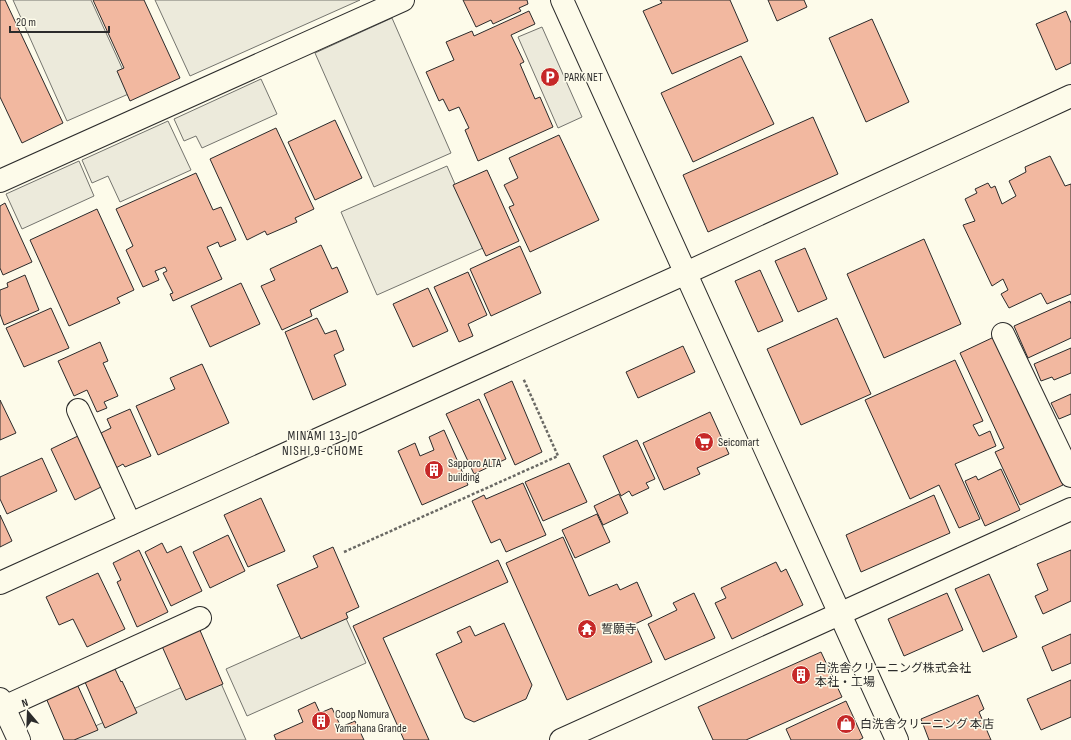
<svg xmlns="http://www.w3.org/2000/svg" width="1071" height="740" font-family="'Sofia Sans Condensed','Noto Sans JP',sans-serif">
<rect width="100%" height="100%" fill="#fdfbea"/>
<g fill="#eceadb" stroke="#74746e">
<polygon points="13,0 91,0 133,92 67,121"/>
<polygon points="155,0 360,0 190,76"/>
<polygon points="392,18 451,153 374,187 315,53"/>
<polygon points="542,27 582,117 558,128 518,37"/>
<polygon points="261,79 277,114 202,148 196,136 184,141 174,119"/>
<polygon points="168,121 191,170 120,202 108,176 92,183 82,160"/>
<polygon points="79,161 94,196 22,229 6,194"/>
<polygon points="447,166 483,248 377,295 341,212"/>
<polygon points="345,616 366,663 247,716 226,669"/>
<polygon points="216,672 246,740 64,740"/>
</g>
<g fill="#f2b8a0" stroke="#2b2b2b">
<polygon points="0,0 5,0 63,123 22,143 0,97"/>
<polygon points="93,0 144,0 180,78 130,101 117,71 124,68"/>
<polygon points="463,0 527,0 528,4 519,8 521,11 493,24 491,20 476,27"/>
<polygon points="660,0 730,0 748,41 672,74 643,11 662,3"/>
<polygon points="768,0 804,0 807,7 777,21"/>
<polygon points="529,11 535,24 511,35 524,62 520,64 535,99 540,97 553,127 478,161 465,130 469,128 459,107 449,111 443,99 439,101 426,72 454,60 446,42 472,31 474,36"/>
<polygon points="1066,11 1071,23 1071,63 1056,70 1036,24"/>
<polygon points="872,19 909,102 866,122 829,38"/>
<polygon points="741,56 774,124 693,162 661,93"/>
<polygon points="813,117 838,174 708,232 683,175"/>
<polygon points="335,120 362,178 315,200 288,142"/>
<polygon points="276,128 314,209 295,218 297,222 267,235 265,231 247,240 210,159"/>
<polygon points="559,135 599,220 530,252 509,207 514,205 504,185 518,178 509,158"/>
<polygon points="1050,156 1065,186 1071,184 1071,294 1047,304 1041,293 1009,308 1001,294 1008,290 1003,279 992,286 963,225 975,221 965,199 977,193 975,189 988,183 991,188 995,186 1002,204 1016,196 1009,181 1026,172 1025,167"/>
<polygon points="487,170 519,241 486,256 453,185"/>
<polygon points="196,173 213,210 221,207 236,240 220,247 218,242 207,247 222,279 173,301 170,294 173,293 163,273 167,271 165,267 155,271 159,280 143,287 126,250 133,246 116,209"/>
<polygon points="5,203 32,262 3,275 0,268 0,206"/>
<polygon points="97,209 134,290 117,298 120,303 69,326 30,240"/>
<polygon points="924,239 961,324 884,358 847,274"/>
<polygon points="321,245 332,269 337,267 348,292 310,310 312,316 282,330 261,286 275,280 270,269"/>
<polygon points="520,246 541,293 491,316 470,269"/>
<polygon points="805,248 827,299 798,312 775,261"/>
<polygon points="760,270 783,321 758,332 735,281"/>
<polygon points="468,272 487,315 468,324 473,336 459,342 434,287"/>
<polygon points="25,275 39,310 4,325 0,314 0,290 8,287 7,283"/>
<polygon points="241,283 260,324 210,347 191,306"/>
<polygon points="428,288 448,331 413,347 393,304"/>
<polygon points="1070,301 1071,304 1071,338 1028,358 1014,326"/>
<polygon points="51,308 69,348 24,367 6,328"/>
<polygon points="317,318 325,334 336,330 344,350 334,355 346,385 313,400 285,332"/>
<polygon points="837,318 871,394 801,425 767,349"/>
<polygon points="994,337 1063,485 1020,505 995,452 1004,448 960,353"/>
<polygon points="100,342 108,361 103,363 118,396 104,402 107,408 97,412 87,390 74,396 58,361"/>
<polygon points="683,346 695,372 638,398 626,372"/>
<polygon points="1071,348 1071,373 1054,380 1052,377 1041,381 1034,364"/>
<polygon points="955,360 983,421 973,425 979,436 990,431 996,446 955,464 980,519 959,528 939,485 910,499 865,400"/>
<polygon points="202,364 229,423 158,455 136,406 175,389 170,378"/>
<polygon points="512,381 542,452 515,465 484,394"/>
<polygon points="1071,394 1071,414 1059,419 1051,403"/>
<polygon points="479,399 506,459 474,474 446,414"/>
<polygon points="0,400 16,433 0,440"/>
<polygon points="130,409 151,456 125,467 123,464 116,468 101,433 111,428 107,419"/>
<polygon points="710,412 729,454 697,468 700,474 664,490 643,443"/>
<polygon points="444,430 468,485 422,505 398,451 415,443 420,456 434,450 429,437"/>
<polygon points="80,435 105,485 75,500 51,449"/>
<polygon points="637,440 655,479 646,483 649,488 632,496 629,491 621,496 603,456"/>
<polygon points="42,458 57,491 7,514 0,499 0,477"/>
<polygon points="569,463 587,502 543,521 525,482"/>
<polygon points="1001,469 1020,510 985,526 965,481 976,476 978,480"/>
<polygon points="523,483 546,535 506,552 500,539 491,543 472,501 484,495 486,499"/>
<polygon points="619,494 628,513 603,525 594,506"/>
<polygon points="934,495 950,533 861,572 846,535"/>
<polygon points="261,498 285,551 248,567 224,515"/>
<polygon points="597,514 610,542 575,558 562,530"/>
<polygon points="0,515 12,541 0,547"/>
<polygon points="228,535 245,571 210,588 193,552"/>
<polygon points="563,537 589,596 617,584 620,590 637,582 652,616 635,624 652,662 567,700 506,563"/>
<polygon points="162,543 167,553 181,546 202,591 171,606 145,552"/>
<polygon points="333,547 359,607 346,613 348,618 301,639 277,585 318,567 313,556"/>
<polygon points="139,550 168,612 137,627 117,582 121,580 113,563"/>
<polygon points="1071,550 1071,601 1043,614 1035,596 1048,590 1037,564"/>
<polygon points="498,560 508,582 383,638 429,740 404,740 353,626"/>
<polygon points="776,562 781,572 786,569 803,605 732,639 715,603 726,598 721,588"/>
<polygon points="98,573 125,629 87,647 73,619 59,625 46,597"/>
<polygon points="989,574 1017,637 983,652 955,589"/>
<polygon points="694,593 715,638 665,660 648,624 677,610 673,603"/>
<polygon points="947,593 963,630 904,656 888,619"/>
<polygon points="504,623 532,685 526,699 474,722 465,718 436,654 462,642 457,632 470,626 475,636"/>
<polygon points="199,628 223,684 186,700 161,644"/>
<polygon points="1071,634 1071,663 1052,671 1042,647"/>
<polygon points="821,652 842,697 746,740 713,740 698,707"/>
<polygon points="115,669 121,682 122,681 137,713 105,728 85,682"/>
<polygon points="1071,680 1071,717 1041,730 1027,699"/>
<polygon points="77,684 98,730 74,740 64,740 46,698"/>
<polygon points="978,695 984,709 979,712 991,740 929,740 921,719"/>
<polygon points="846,701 863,738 859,740 791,740 786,729"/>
<polygon points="315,702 320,713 332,708 341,727 355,721 364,740 276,740 274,735 303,722 298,710"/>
</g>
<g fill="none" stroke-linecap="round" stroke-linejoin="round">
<g stroke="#2b2b2b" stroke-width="24">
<g id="minor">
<polyline points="562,0 897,740"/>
<polyline points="0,181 403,0"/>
<polyline points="1003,334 1071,476"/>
<polyline points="78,410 130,524"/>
<polyline points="0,583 686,273 1071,96"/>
<polyline points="0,699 19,740"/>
<polyline points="4,707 200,618"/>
<polyline points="561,740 1071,509"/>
</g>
</g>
<polyline stroke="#6a6964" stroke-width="2.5" stroke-dasharray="3 2" stroke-linecap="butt" points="344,552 558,456 523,378"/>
<use href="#minor" stroke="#fdfbea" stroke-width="22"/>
</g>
<defs>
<g id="parking-disc" transform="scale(1)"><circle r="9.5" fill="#c62828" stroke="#fdfbea"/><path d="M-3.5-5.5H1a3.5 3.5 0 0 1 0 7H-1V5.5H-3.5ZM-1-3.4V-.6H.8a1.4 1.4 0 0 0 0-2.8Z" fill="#fff"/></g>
<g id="supermarket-disc" transform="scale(1)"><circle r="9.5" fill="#c62828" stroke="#fdfbea"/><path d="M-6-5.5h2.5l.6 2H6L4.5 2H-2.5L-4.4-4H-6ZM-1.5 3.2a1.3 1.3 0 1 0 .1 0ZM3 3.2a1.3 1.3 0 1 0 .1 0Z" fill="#fff"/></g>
<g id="building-disc" transform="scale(1)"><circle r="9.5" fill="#c62828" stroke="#fdfbea"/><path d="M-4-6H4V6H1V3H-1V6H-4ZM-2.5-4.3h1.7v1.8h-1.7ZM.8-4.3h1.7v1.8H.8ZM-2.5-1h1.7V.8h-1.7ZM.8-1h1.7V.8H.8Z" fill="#fff"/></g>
<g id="temple-disc" transform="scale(1)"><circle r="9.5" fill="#c62828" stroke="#fdfbea"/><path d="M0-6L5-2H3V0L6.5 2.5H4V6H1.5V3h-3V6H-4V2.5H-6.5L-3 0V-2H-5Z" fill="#fff"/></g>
<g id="shop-disc" transform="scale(1)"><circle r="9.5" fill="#c62828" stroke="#fdfbea"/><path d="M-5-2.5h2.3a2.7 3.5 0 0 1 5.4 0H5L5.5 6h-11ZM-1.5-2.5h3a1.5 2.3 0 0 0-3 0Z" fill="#fff"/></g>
</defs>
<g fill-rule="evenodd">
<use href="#parking-disc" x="550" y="77"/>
<use href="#supermarket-disc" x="704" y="442"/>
<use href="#building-disc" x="434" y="470"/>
<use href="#temple-disc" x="587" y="629"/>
<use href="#building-disc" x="801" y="675"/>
<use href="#building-disc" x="321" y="721"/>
<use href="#shop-disc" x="846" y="724"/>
</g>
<g text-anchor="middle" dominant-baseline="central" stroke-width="3" stroke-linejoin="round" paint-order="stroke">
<g font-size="12" fill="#2b2b2b" stroke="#fdfbea" text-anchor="start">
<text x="564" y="77">PARK NET</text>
<text x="718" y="442">Seicomart</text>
<text x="448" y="463">Sapporo ALTA<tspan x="448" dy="14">building</tspan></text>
<text x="601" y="629">誓願寺</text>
<text x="815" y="668">白洗舎クリーニング株式会社<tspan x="815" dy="14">本社・工場</tspan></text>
<text x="335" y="714">Coop Nomura<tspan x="335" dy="14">Yamahana Grande</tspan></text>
<text x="860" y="724">白洗舎クリーニング 本店</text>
</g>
<g font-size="13" letter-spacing="1" fill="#2b2b2b" stroke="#fdfbea">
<text x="323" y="436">MINAMI 13-JO<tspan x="323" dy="15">NISHI 9-CHOME</tspan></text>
</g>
</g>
<g transform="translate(28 712) rotate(341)" stroke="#fdfbea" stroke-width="3" paint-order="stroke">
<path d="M0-3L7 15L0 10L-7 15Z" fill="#2b2b2b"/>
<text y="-6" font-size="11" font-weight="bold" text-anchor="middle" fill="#2b2b2b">N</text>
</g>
<path d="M10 26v6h99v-6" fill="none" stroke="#2b2b2b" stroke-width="2"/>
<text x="16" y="26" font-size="12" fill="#2b2b2b" stroke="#fdfbea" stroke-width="3" paint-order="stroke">20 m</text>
</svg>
